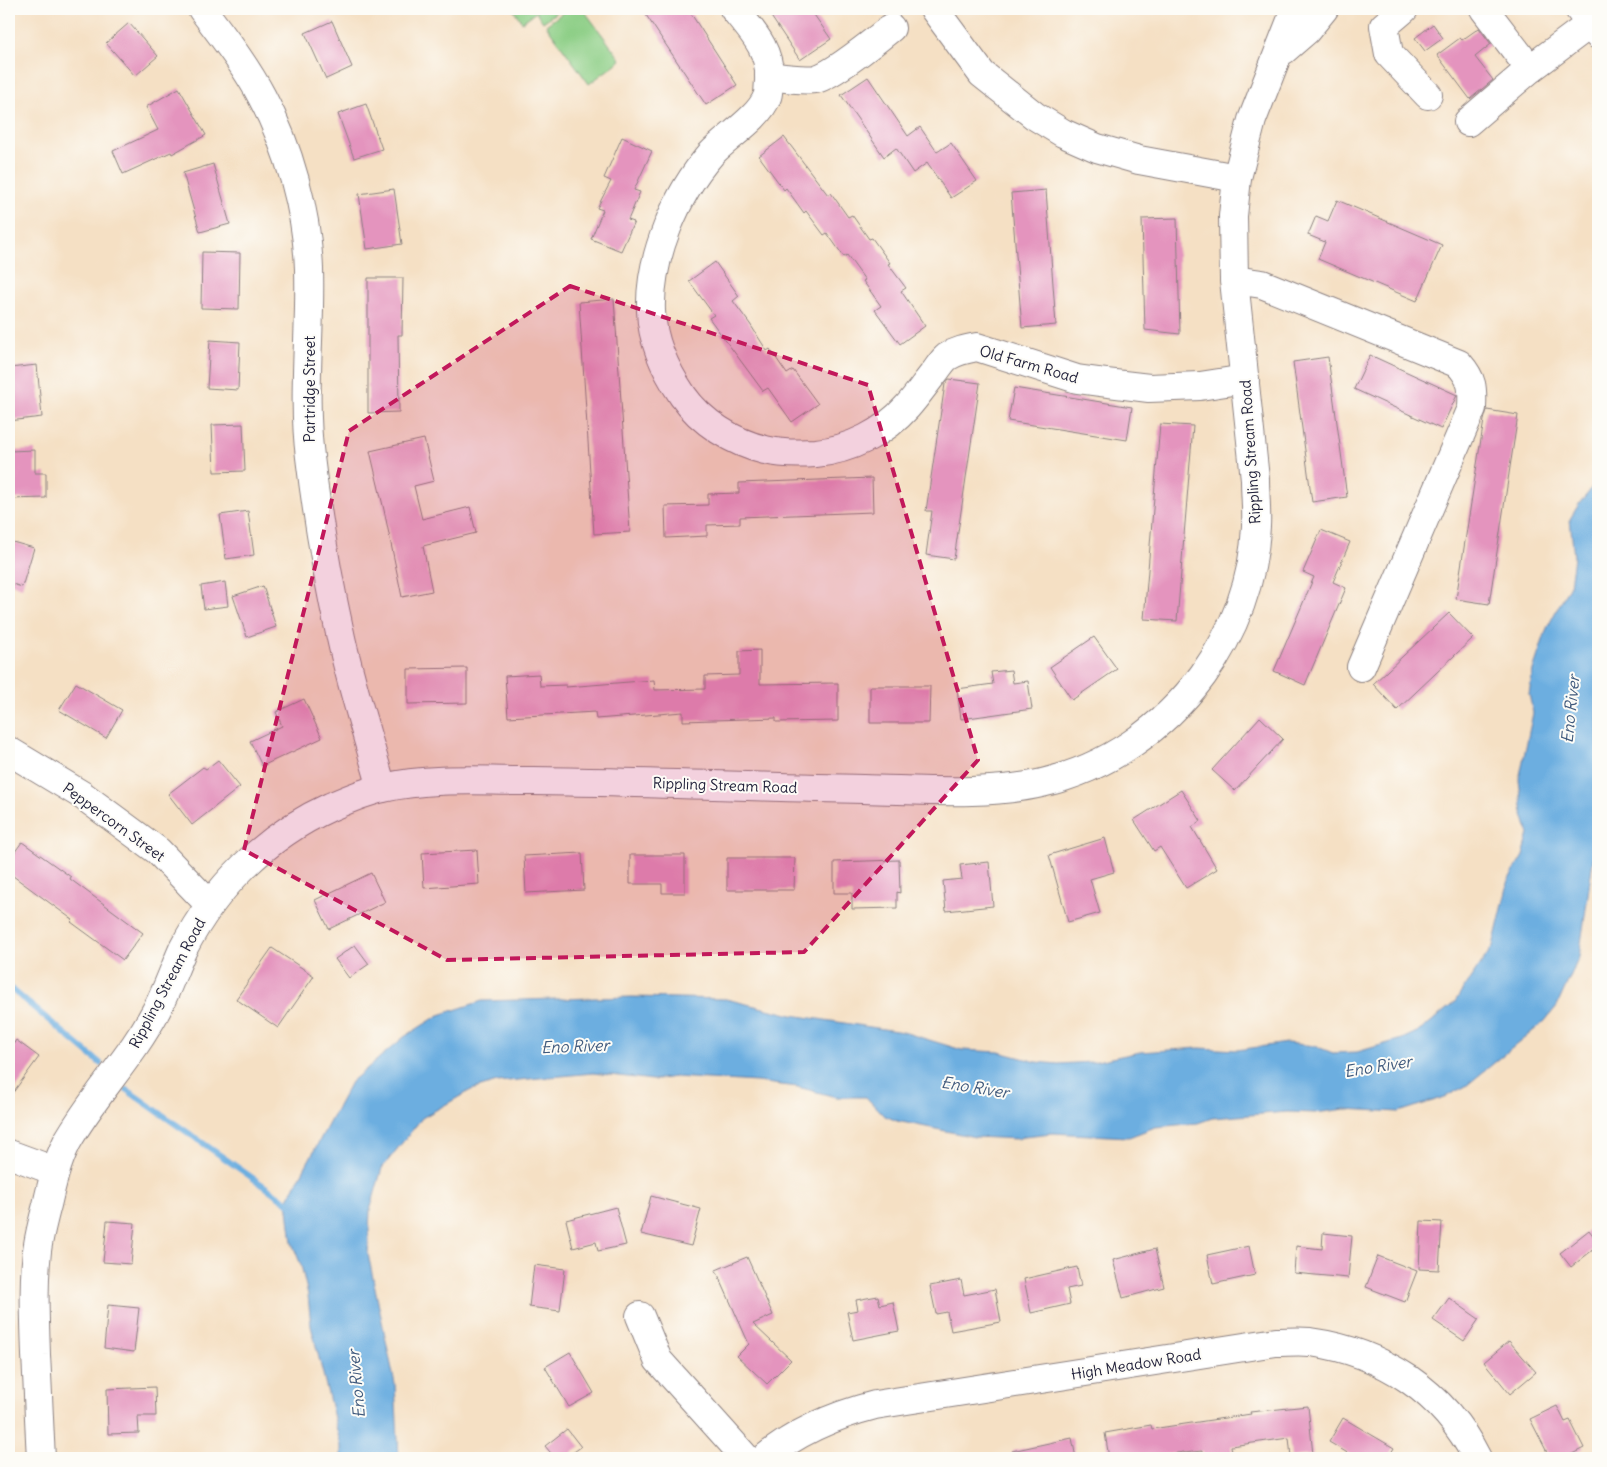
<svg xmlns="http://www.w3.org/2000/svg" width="1607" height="1467" font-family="Delius,sans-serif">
<rect width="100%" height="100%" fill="#fdfcf7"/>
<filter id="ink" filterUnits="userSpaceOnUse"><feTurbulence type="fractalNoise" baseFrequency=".02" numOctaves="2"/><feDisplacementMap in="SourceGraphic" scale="10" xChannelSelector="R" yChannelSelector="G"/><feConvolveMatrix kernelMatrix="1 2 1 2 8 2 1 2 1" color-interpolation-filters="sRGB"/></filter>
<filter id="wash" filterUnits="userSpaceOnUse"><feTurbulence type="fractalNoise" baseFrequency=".0096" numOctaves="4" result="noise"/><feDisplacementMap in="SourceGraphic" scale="20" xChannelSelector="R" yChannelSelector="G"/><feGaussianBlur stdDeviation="1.12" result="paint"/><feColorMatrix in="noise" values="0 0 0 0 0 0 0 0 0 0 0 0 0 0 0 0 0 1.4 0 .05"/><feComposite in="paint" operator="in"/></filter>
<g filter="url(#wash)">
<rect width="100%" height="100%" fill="#f5e0c4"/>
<g fill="#8ecf87" stroke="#587861">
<polygon points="513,9 561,9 543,22 536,12 522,22"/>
<polygon points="568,9 583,9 621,60 589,84 546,25"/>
</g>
<polygon fill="#6caee0" stroke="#47688e" points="1598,476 1598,788 1596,802 1597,832 1579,957 1557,1006 1544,1022 1466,1086 1445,1097 1399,1112 1345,1109 1315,1113 1287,1112 1212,1118 1198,1123 1155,1127 1129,1137 1052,1133 1024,1136 1018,1139 975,1137 897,1121 883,1115 866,1097 836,1097 798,1087 757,1082 675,1077 653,1080 593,1073 497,1082 471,1090 422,1118 382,1168 370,1210 368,1254 395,1384 399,1458 341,1458 341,1446 311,1326 308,1295 301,1265 292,1243 287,1201 351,1082 404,1037 439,1015 482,1001 632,997 726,999 792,1015 903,1032 962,1050 999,1052 1037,1062 1058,1064 1092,1062 1140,1052 1199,1048 1237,1050 1287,1043 1315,1046 1333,1053 1357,1052 1402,1039 1421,1030 1454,1003 1493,946 1509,879 1523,856 1529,834 1523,814 1519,780 1533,713 1529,694 1533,670 1547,628 1570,585 1574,557 1570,519 1579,504 1589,492"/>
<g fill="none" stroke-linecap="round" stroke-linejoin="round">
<g stroke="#6caee0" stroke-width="6">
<polyline points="9,987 100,1063"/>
<polyline points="127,1090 294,1207"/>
</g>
</g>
<g id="blocks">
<g fill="#e494be">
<polygon points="642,9 688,9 737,85 706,105"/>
<polygon points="766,9 810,9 831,39 800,60"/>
<polygon points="332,21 352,67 326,79 305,33"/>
<polygon points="129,23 158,56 135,76 106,43"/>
<polygon points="1433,24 1443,38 1425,51 1415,38"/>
<polygon points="1479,28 1491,44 1475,57 1493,80 1470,99 1437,55 1460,38 1462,40"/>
<polygon points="868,77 908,136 920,127 937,152 951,143 977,181 951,198 927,163 913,173 896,148 884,157 841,95"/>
<polygon points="179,88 206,135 172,154 171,152 123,174 113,151 158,130 146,107"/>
<polygon points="366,104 382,149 354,158 338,114"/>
<polygon points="622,137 652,151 634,190 640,192 628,220 634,222 621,251 591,239 603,210 597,208 611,181 604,178"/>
<polygon points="784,137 828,195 831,193 848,217 852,215 869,239 872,238 890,263 888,264 906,288 901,291 925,326 900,344 875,310 881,306 863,281 865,280 847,255 844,257 827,233 824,235 806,211 804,213 786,188 784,190 759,156"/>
<polygon points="213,164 230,224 200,232 183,173"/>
<polygon points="394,189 402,244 367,249 359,194"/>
<polygon points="1046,190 1056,325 1022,328 1011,193"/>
<polygon points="1337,200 1442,245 1417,301 1318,259 1325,242 1308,235 1316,216 1328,221"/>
<polygon points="1177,218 1180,334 1145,330 1142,219"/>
<polygon points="202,252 240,253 239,309 201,308"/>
<polygon points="715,262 739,296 733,301 750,324 767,351 770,349 787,374 793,370 818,404 792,422 768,388 763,391 709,318 714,315 689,281"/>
<polygon points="368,278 403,278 402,335 398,335 399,412 368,413"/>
<polygon points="614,299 630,532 594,534 579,302"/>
<polygon points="210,340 240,342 238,390 207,388"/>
<polygon points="1370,355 1457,395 1441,429 1354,389"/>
<polygon points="1328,357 1347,497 1312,502 1293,362"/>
<polygon points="37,365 42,417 9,421 9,368"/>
<polygon points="949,379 980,383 954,559 926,555 932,511 926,511 945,384"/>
<polygon points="1014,388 1132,407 1127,440 1008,421"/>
<polygon points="1487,410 1518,415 1489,604 1456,599 1484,420"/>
<polygon points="243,424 245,471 214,472 212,425"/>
<polygon points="1160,424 1193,426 1177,621 1144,619"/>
<polygon points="424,439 434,481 414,486 422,519 470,507 476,533 423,546 432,591 402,597 384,510 370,451"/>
<polygon points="35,450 35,473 46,473 46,498 9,499 9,451"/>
<polygon points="872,478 873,512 740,517 740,524 707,525 707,536 666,538 665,506 708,505 708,494 739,493 739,483"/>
<polygon points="248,511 254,555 226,559 220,515"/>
<polygon points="1321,530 1350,542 1333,582 1346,588 1305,685 1274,671 1314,577 1303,572"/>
<polygon points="9,541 34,548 22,587 9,583"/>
<polygon points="225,582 228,606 204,609 201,586"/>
<polygon points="263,586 276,627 247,637 233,596"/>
<polygon points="1449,613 1473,638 1397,710 1373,684"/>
<polygon points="1094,637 1117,669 1072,700 1050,667"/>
<polygon points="760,650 760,684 838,683 838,721 776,722 776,718 683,721 683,712 596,719 595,712 508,717 505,676 539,674 540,686 566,685 566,687 654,680 655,690 705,689 705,676 739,675 739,651"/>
<polygon points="467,668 467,703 408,704 408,669"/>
<polygon points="1011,670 1013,683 1028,681 1032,709 961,719 957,689 993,684 991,672"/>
<polygon points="76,683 122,710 106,738 59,710"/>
<polygon points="870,686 930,686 929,723 870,723"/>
<polygon points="304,699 322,738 262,766 250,741 282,726 276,712"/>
<polygon points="1260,717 1283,739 1235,791 1212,770"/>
<polygon points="218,760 240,787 192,825 168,794 203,767 206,769"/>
<polygon points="1181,790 1201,821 1192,827 1217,869 1186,888 1160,847 1154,851 1134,820"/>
<polygon points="1105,838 1114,872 1090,879 1100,913 1068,922 1049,855"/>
<polygon points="22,842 71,877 70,879 143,933 123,960 71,922 73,920 9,873 9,860"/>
<polygon points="477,850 479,884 424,888 422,853"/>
<polygon points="582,853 584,890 526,893 524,856"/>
<polygon points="630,855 685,855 685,893 662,893 662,884 630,884"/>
<polygon points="727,858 795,858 794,890 727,890"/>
<polygon points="899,860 900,893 897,892 897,908 852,909 852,893 834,893 834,862"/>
<polygon points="989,862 993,906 946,911 943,881 962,879 960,865"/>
<polygon points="371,873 385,902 329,929 315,900"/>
<polygon points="355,945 369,964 349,978 335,959"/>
<polygon points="272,948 314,976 278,1028 236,999"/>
<polygon points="16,1040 39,1057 9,1098 9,1051"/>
<polygon points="651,1196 701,1209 691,1246 641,1234"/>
<polygon points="616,1207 626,1245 598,1251 596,1242 573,1248 566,1220"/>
<polygon points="107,1221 135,1223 131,1264 103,1262"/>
<polygon points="1421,1221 1442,1222 1439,1270 1419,1269"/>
<polygon points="1589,1230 1598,1242 1598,1246 1571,1267 1560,1253"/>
<polygon points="1323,1233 1352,1236 1348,1278 1294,1273 1296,1246 1322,1249"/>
<polygon points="1249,1246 1255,1275 1213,1284 1207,1255"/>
<polygon points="1155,1249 1164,1287 1123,1298 1113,1260"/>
<polygon points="1378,1256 1417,1271 1405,1302 1366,1287"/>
<polygon points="747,1257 773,1315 753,1324 791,1360 767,1384 737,1356 749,1344 716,1270"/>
<polygon points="534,1265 565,1269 560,1311 529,1307"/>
<polygon points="1077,1267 1081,1286 1067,1289 1070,1304 1031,1313 1024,1279"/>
<polygon points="961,1280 964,1295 995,1289 1001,1322 951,1331 947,1312 936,1314 930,1286"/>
<polygon points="878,1296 880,1305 893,1302 899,1331 853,1340 847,1312 858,1310 856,1300"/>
<polygon points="1449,1298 1479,1319 1464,1341 1433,1320"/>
<polygon points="108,1305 139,1308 134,1352 104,1348"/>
<polygon points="1509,1341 1536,1372 1510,1394 1484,1362"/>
<polygon points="570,1352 594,1393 569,1407 545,1367"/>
<polygon points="155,1387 156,1416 138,1416 139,1433 108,1434 107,1389"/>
<polygon points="1308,1406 1313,1455 1291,1457 1289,1438 1231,1446 1233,1458 1203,1458 1202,1451 1184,1453 1184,1452 1143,1458 1109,1458 1105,1433 1151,1425 1152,1429 1251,1414 1250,1412"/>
<polygon points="1557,1406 1565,1422 1570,1420 1584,1448 1564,1458 1550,1458 1530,1419"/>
<polygon points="1343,1418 1394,1448 1388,1458 1356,1458 1329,1442"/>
<polygon points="567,1429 581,1447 565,1458 555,1458 545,1446"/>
<polygon points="1072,1438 1076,1458 1013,1458 1012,1451"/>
</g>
</g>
</g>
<g filter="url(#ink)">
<use href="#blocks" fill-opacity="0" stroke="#8c8180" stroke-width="1"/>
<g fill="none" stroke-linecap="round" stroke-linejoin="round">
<g stroke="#8c8180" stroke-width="30">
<g id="minor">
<path d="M202 9C223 37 246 66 262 97 289 147 307 212 309 269 311 331 302 394 310 457 317 517 328 579 341 638 352 688 368 738 382 788"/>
<path d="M734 9C752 31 772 51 769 82 768 86 769 93 767 97 759 118 727 137 711 154 676 194 649 258 651 311 652 341 666 371 683 396 701 422 734 443 765 450 781 454 799 454 816 453 850 450 885 432 907 407 917 396 925 384 934 373 938 368 942 361 947 357 956 351 966 349 977 347L1077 379 1099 382 1149 388 1200 386 1245 379"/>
<polyline points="934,9 982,74 1035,116 1063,133 1097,148 1139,160 1237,178"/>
<polyline points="1404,9 1384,26 1389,54 1428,95"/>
<polyline points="1484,9 1530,69 1590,24"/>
<polyline points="1284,50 1306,31 1324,9"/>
<path d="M769 76C784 78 802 81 816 79 833 75 876 40 891 28"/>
<polyline points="1468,122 1530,69"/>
<path d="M1234 280 1262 284 1459 364C1473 380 1473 388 1472 408L1361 667"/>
<polyline points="9,751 82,795 158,851 210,905"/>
<polyline points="9,1154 55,1171"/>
<polyline points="640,1316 658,1360 746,1458"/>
<path d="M41 1458C39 1424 38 1389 36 1355 35 1320 33 1285 37 1251 39 1235 43 1220 47 1205 52 1183 57 1162 67 1142 93 1096 132 1057 157 1009 167 990 174 969 183 949 215 887 266 836 330 807 346 800 364 792 383 788 431 777 484 781 533 781 643 782 753 787 863 789 920 790 987 796 1042 783 1107 768 1163 729 1203 675 1234 632 1254 580 1256 526 1257 511 1255 495 1255 479L1234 280 1233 216 1237 178 1252 120 1290 23 1298 9"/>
<path d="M765 1458C796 1432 836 1415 875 1405L1276 1342C1287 1342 1299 1341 1310 1342 1383 1352 1444 1392 1477 1458"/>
</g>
</g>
<g stroke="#8c8180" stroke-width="30">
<polyline id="highway" points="1579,9 1598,35"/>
</g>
<use href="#minor" stroke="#fff" stroke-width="28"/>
<use href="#highway" stroke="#fff" stroke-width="28"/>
</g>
</g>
<path fill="#c2185b" fill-opacity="0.2" stroke="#c2185b" stroke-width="4" stroke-dasharray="10 6" stroke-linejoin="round" d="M570 286 868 385 978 760 804 952 447 960 244 850 349 431Z"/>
<g text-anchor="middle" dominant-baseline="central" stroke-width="4" stroke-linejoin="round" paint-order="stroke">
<g font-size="15" fill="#22223b" stroke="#fdfcf7">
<text transform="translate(1029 364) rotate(16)">Old Farm Road</text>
<text transform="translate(309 389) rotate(-90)">Partridge Street</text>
<text transform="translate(1250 452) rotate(-94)">Rippling Stream Road</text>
<text transform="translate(725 785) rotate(2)">Rippling Stream Road</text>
<text transform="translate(114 822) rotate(36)">Peppercorn Street</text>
<text transform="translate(167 983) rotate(-62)">Rippling Stream Road</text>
<text transform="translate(1136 1364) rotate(-9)">High Meadow Road</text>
</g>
<g font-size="16" font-style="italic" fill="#405a7d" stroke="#fdfcf7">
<text transform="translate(1570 709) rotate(-84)">Eno River</text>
<text transform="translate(575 1046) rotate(-2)">Eno River</text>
<text transform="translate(1378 1066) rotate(-9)">Eno River</text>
<text transform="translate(975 1087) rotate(9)">Eno River</text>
<text transform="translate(356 1384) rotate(-95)">Eno River</text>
</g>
</g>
<rect width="1607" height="1467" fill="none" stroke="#fdfcf7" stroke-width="30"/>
</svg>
